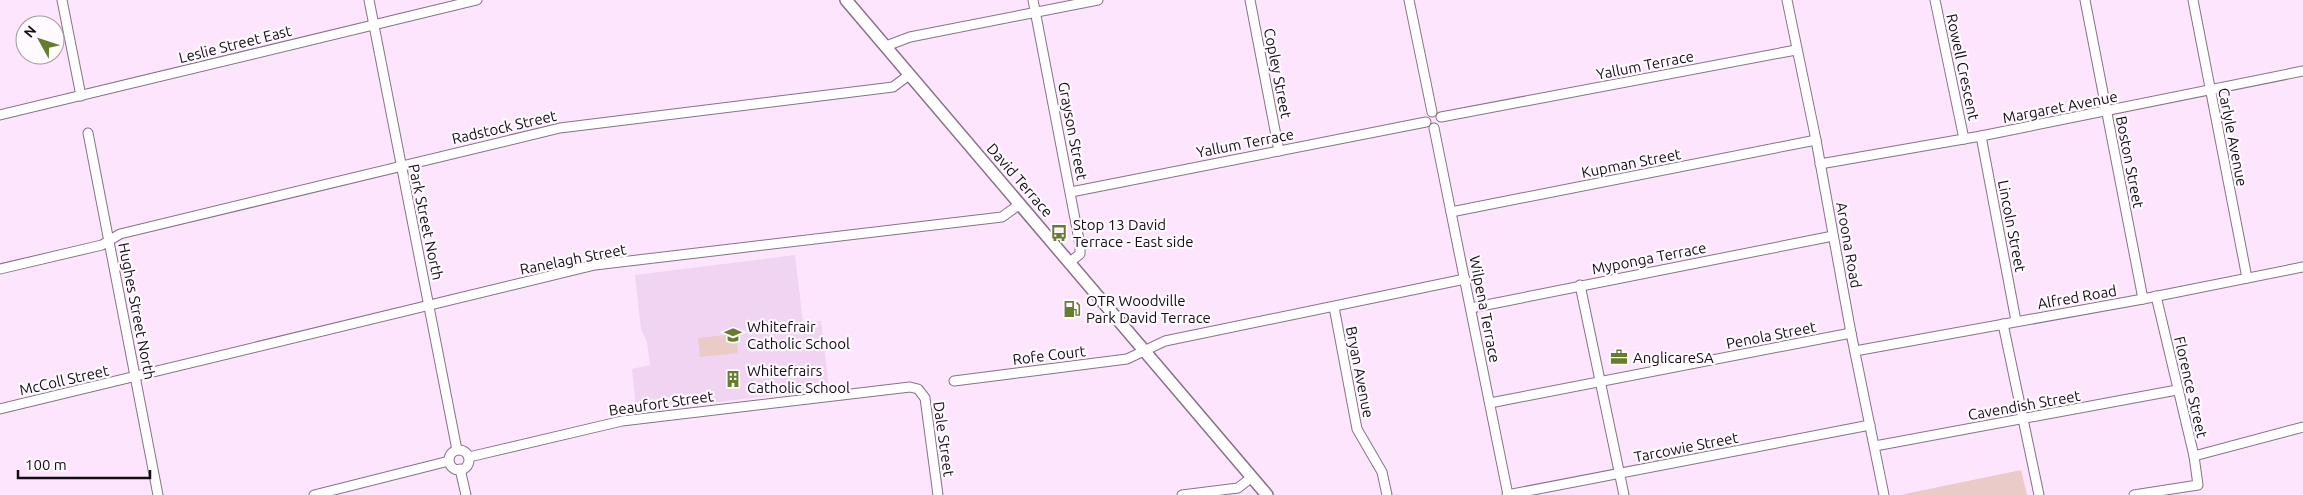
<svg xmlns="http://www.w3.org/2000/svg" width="2303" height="495" font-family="Ubuntu,sans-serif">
<rect width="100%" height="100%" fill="#fde5fe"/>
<polygon fill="#f0d4f1" points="795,255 803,322 821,321 829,388 656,410 655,405 636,408 632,369 650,365 647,342 641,329 635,275"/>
<g fill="#ebcbc7">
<polygon points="736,334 738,353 700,357 698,338"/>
<polygon points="2021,470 2027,495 1900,495"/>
</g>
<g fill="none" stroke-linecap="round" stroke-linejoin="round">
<g stroke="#877288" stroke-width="11">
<g id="street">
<polyline points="62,0 81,96"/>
<polyline points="369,0 457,450"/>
<polyline points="1033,0 1080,245 1080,254 1070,262"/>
<polyline points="1250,0 1279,151"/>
<polyline points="1409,0 1432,112"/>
<polyline points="1787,0 1816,140 1851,333 1884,495"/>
<polyline points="1935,0 1964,139"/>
<polyline points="2085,0 2143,299"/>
<polyline points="2193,0 2247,278"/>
<polyline points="886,46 910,37 1098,0"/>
<polyline points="0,115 477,0"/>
<polyline points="1441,117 1796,50"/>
<polyline points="1434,128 1508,495"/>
<polyline points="88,133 158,495"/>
<polyline points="1981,136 2016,321"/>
<polyline points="1820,164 1981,136 2303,71"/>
<polyline points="1071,192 1426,122"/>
<polyline points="1451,212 1816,140"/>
<polyline points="0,269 102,245 120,234 560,128 893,87 909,75"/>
<polyline points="1580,285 1624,495"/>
<polyline points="1334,307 1357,429 1382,472 1387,495"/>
<polyline points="1471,308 1833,236"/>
<polyline points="2003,324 2039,495"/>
<polyline points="1855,351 2143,299 2303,267"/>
<polyline points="954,381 1127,359 1165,341 1465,279"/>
<polyline points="1490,403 1851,333"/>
<polyline points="0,409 595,265 1002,217 1020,204"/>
<polyline points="1875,446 2177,390"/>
<circle cx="459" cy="460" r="10"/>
<polyline points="2194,456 2303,427"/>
<polyline points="469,457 622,421 910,387 918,389 925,398 938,495"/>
<polyline points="460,469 466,495"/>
<polyline points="314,495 449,461"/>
<polyline points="1182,495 1238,488 1252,477"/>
<polyline points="1507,495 1870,425"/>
<polyline points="2134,495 2198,485 2194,456 2156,296"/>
</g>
</g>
<g stroke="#877288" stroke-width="14">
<polyline id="secondary" points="846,0 1267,495"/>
</g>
<use href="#street" stroke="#fff" stroke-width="9"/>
<use href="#secondary" stroke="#fff" stroke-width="11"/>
</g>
<defs>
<g id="bus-bare" transform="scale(1.35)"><path d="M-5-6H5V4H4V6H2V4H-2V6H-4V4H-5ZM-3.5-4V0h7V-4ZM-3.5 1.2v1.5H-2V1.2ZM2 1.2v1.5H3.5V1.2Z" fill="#677c2d" stroke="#fffaff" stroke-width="2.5" paint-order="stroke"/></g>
<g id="fuel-bare" transform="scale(1.35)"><path d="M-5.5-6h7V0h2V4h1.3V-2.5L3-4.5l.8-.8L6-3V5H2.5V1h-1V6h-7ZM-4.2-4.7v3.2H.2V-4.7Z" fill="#677c2d" stroke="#fffaff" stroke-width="2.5" paint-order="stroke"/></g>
<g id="school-bare" transform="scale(1.35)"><path d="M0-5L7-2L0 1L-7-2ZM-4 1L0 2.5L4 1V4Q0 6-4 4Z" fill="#677c2d" stroke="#fffaff" stroke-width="2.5" paint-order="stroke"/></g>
<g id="office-bare" transform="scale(1.35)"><path d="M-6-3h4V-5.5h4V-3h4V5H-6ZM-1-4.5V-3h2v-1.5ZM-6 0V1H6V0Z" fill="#677c2d" stroke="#fffaff" stroke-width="2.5" paint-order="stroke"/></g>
<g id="building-bare" transform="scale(1.35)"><path d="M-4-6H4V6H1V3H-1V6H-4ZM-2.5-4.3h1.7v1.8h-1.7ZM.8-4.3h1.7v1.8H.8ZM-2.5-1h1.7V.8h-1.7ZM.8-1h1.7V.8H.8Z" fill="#677c2d" stroke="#fffaff" stroke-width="2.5" paint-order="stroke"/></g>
</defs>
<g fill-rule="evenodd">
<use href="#bus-bare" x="1059" y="233"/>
<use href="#fuel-bare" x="1072" y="309"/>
<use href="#school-bare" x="733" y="335"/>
<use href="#office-bare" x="1619" y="357"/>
<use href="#building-bare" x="733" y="379"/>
</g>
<g text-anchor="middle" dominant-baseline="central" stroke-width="4.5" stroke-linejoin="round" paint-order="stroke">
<g font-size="15" fill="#150d15" stroke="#fffaff">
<text transform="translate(235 44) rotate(-14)">Leslie Street East</text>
<text transform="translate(1645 65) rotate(-11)">Yallum Terrace</text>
<text transform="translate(1963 67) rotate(78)">Rowell Crescent</text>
<text transform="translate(1278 73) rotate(79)">Copley Street</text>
<text transform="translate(2060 107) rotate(-11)">Margaret Avenue</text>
<text transform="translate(504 127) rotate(-13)">Radstock Street</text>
<text transform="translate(1073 131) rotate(79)">Grayson Street</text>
<text transform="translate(2233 137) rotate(79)">Carlyle Avenue</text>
<text transform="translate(1245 143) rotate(-11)">Yallum Terrace</text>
<text transform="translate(2130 162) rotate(79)">Boston Street</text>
<text transform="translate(1631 163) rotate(-11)">Kupman Street</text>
<text transform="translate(1020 180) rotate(49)">David Terrace</text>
<text transform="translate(426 222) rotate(78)">Park Street North</text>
<text transform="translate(2012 226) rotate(79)">Lincoln Street</text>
<text transform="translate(1849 245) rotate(80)">Aroona Road</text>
<text transform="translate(1649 258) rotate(-11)">Myponga Terrace</text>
<text transform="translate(573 259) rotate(-11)">Ranelagh Street</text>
<text transform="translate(2077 297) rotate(-10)">Alfred Road</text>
<text transform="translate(1485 309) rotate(79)">Wilpena Terrace</text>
<text transform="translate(137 311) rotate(79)">Hughes Street North</text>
<text transform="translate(1771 335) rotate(-11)">Penola Street</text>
<text transform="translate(1049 355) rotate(-7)">Rofe Court</text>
<text transform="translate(1360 372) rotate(79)">Bryan Avenue</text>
<text transform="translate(64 380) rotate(-13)">McColl Street</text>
<text transform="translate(2191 387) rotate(77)">Florence Street</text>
<text transform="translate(661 403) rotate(-8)">Beaufort Street</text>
<text transform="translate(2024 405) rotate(-10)">Cavendish Street</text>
<text transform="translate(944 439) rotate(82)">Dale Street</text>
<text transform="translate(1686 447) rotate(-11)">Tarcowie Street</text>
</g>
<g font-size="15" fill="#150d15" stroke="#fffaff" text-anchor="start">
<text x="1073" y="224">Stop 13 David<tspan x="1073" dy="17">Terrace - East side</tspan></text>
<text x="1086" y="300">OTR Woodville<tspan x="1086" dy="17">Park David Terrace</tspan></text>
<text x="747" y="326">Whitefrair<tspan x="747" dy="17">Catholic School</tspan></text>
<text x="1633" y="357">AnglicareSA</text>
<text x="747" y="370">Whitefrairs<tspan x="747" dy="17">Catholic School</tspan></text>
</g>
</g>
<g transform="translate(40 40) rotate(310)"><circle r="24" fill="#fffaff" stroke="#a19ba1"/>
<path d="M0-4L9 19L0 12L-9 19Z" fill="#677c2d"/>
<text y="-8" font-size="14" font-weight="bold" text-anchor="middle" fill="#150d15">N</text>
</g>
<path d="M18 470v8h132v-8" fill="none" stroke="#150d15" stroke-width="2.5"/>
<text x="25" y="470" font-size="15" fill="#150d15" stroke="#fffaff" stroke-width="4" paint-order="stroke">100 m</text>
</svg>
